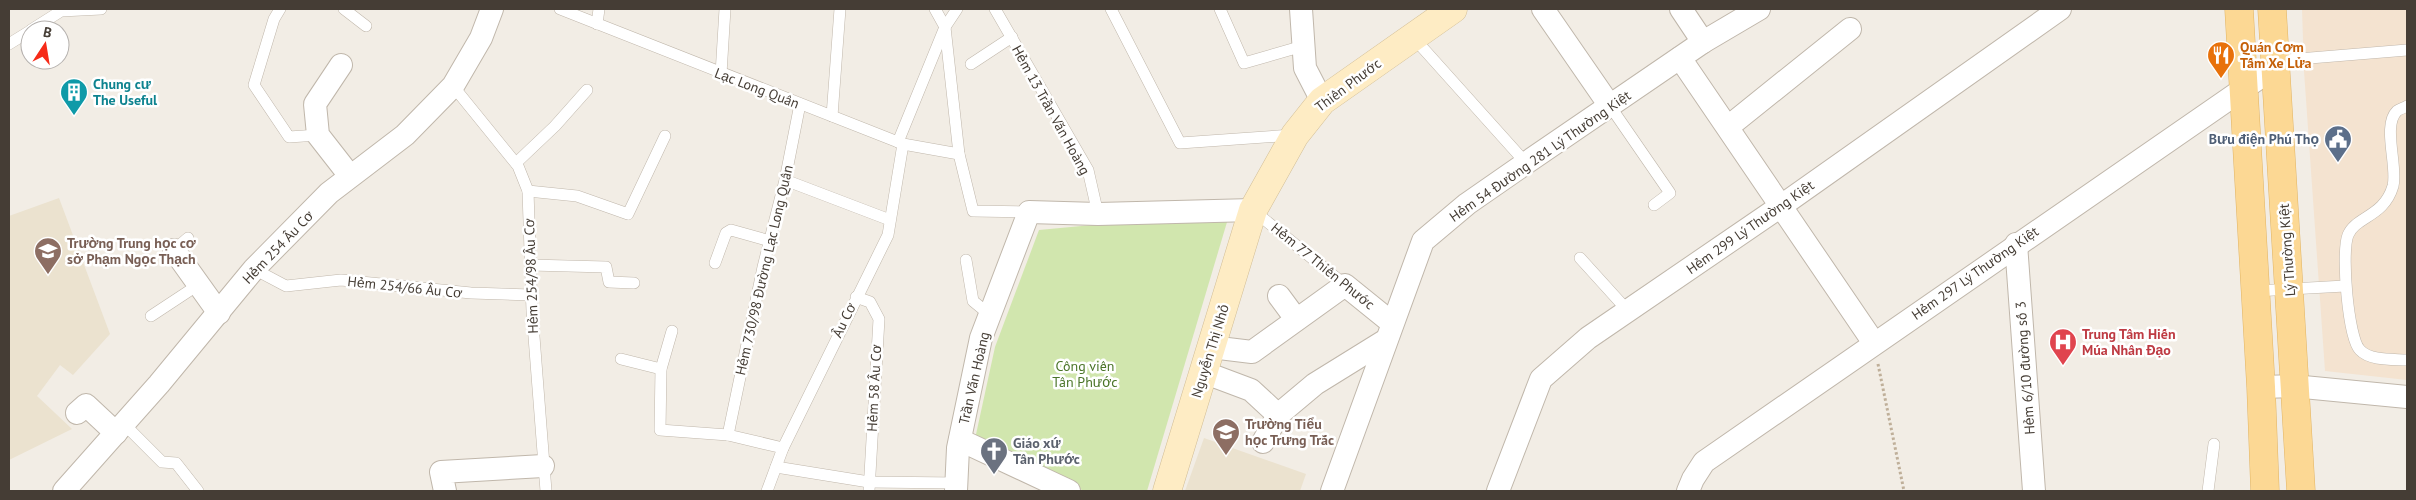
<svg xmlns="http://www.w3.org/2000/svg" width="2416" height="500" font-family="'PT Sans',sans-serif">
<rect width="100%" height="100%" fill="#f2ede5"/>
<polygon fill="#f4e3d0" points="2302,9 2407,9 2407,380 2325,371 2304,71"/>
<g fill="#ebe2cf">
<polygon points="59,198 110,334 73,375 60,365 37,396 72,429 9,460 9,216"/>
<polygon points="1204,438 1306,474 1300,491 1185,491"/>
</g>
<polygon fill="#d1e6ae" points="1230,212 1147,491 1084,491 975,439 995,347 1039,230"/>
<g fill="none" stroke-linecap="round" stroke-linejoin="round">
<g stroke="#c0b7ab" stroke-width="12">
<g id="lane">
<polyline points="280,9 274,19 254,85 289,137 318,135"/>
<polyline points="344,9 366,26"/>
<polyline points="560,9 903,144 959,154"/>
<polyline points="935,9 945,27 959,154 973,211 1029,212"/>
<polyline points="995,9 1088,170 1098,214"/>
<polyline points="1111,9 1180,143 1293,135"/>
<polyline points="1220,9 1244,63 1303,46"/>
<polyline points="597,24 599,9"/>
<polyline points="31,30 61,11 101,9"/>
<polyline points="1412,36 1526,163"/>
<polyline points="9,44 30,31"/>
<polyline points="2274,61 2407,50"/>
<polyline points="971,64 1012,37"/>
<polyline points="721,74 725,9"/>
<polyline points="453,86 518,166 528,191 532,311 546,491"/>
<polyline points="1610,106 1670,193 1654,205"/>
<path d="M2407 106C2404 108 2399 109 2397 111 2382 125 2398 167 2393 186 2384 217 2356 216 2348 235 2341 252 2348 338 2360 350 2370 361 2393 359 2407 360"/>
<polyline points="832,116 840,9"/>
<polyline points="898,142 945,27 957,9"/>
<polyline points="516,163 555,126 587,90"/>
<polyline points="785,180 890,220"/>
<polyline points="528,191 577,196 628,214 665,136"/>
<polyline points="1254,211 1345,285"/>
<polyline points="174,250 188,238"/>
<polyline points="1580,258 1628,311"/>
<polyline points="966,260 973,301 990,315"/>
<polyline points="715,263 726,233 731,230 770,241"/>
<polyline points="530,265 606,267 609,282 634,283"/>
<polyline points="254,269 286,286 341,280 471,293 531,295"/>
<polyline points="2255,291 2345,286"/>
<polyline points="856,297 870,302 879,319 869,491"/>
<polyline points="151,316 198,285"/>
<polyline points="672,331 661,369 660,430 728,435 783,448"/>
<polyline points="621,359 661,369"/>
<polyline points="124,424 162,462 176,463 198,491"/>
<polyline points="728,435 763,267 785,180 800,104"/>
<polyline points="776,467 869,482 957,483"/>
<polyline points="767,491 783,448 888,235 903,144"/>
<polyline points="2208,491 2214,444"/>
</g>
</g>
<g stroke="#c0b7ab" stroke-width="24">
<g id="street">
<polyline points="1301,9 1305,68 1322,101"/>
<polyline points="1543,9 1610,106"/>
<polyline points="1681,9 1703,42"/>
<polyline points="1680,58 1874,343"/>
<polyline points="341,65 315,104 318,135 350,176"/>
<polyline points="1728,127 1850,29"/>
<polyline points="2016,244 2034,491"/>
<polyline points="174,250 219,313"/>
<polyline points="1279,296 1296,319"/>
<polyline points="1211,347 1252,352 1345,285 1392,323"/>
<polyline points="1203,372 1251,390 1278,415"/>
<polyline points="2261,387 2293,386 2407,397"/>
<polyline points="77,413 86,405 116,433"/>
<polyline points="960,440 1069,491"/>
<polyline points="1263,442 1278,415 1315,384 1386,340"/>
<polyline points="64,491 159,384 254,269 329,193 405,135 453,86 481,38 492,9"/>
<polyline points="445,491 441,472 543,466"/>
<polyline points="956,491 958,448 981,338 1029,212 1098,214 1253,210"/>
<polyline points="1332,491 1423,241 1467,204 1526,163 1703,42 1759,9"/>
<polyline points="1498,491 1541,379 1588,338 1781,206 2060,9"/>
<polyline points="1688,491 1693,479 1704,462 2275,67"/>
</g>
</g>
<g stroke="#d2be96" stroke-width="29">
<polyline id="secondary" points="1167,491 1253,210 1295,135 1322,101 1453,9"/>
</g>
<g stroke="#e1b464" stroke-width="29">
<g id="primary">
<polyline points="2239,9 2261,387 2265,491"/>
<polyline points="2272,9 2301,491"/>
</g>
</g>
<polyline stroke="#bfaf99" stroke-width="3" stroke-dasharray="2.5 2.5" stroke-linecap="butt" points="1878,364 1904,491"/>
<use href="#lane" stroke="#fff" stroke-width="11"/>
<use href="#street" stroke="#fff" stroke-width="22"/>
<use href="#secondary" stroke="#feecc4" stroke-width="28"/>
<use href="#primary" stroke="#fcd894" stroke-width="28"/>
</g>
<defs>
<g id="restaurant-pin" transform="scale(1.4375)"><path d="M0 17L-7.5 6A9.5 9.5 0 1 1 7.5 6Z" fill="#e8710a" stroke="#fff"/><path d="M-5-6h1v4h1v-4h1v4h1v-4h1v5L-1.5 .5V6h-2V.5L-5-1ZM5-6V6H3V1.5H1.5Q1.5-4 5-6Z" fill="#fff"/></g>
<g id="building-pin" transform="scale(1.4375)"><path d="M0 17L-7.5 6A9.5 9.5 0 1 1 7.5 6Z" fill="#0f9aa8" stroke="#fff"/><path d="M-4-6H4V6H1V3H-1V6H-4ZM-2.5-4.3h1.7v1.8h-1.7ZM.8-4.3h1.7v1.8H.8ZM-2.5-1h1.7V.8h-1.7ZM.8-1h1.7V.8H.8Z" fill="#fff"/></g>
<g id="civic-pin" transform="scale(1.4375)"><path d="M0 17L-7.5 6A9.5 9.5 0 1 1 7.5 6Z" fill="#5c6f8a" stroke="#fff"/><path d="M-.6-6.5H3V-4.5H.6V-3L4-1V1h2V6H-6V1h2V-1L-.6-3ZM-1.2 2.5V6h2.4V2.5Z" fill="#fff"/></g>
<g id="school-pin" transform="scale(1.4375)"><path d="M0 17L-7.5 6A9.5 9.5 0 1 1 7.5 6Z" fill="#8d6e63" stroke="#fff"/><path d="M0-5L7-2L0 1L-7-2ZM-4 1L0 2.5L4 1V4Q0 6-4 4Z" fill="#fff"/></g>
<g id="hospital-pin" transform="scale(1.4375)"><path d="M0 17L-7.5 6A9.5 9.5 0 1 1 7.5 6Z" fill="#e0444e" stroke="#fff"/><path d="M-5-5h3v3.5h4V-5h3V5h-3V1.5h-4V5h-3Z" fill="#fff"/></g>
<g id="church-pin" transform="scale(1.4375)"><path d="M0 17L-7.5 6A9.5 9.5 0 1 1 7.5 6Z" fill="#6b7280" stroke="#fff"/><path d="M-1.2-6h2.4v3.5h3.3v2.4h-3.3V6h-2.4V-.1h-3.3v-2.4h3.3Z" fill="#fff"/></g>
</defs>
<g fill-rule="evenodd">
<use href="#restaurant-pin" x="2221" y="55"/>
<use href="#building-pin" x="74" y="92"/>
<use href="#civic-pin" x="2338" y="139"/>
<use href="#school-pin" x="48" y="251"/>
<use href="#hospital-pin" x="2063" y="342"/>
<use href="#school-pin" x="1226" y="432"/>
<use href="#church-pin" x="994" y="451"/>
</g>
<g text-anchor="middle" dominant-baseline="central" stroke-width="5" stroke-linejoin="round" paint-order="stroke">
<g font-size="14" font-weight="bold" fill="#c56008" stroke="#fff" text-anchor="start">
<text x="2240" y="47">Quán Cơm<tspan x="2240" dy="16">Tấm Xe Lửa</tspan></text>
</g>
<g font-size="14" font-weight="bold" fill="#0d838f" stroke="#fff" text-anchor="start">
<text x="93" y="84">Chung cư<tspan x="93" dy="16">The Useful</tspan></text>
</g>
<g font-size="14" fill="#453d35" stroke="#fff">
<text transform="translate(1348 85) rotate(-37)">Thiên Phước</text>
<text transform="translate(757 88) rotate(21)">Lạc Long Quân</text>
<text transform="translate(1051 110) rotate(61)">Hẻm 13 Trần Văn Hoàng</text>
<text transform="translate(1540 156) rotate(-35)">Hẻm 54 Đường 281 Lý Thường Kiệt</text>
<text transform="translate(1750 227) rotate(-35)">Hẻm 299 Lý Thường Kiệt</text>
<text transform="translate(278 247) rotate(-46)">Hẻm 254 Âu Cơ</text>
<text transform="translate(2287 250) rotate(-94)">Lý Thường Kiệt</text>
<text transform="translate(1323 266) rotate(39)">Hẻm 77 Thiên Phước</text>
<text transform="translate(764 270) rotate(-77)">Hẻm 730/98 Đường Lạc Long Quân</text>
<text transform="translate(1975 273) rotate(-35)">Hẻm 297 Lý Thường Kiệt</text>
<text transform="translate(531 276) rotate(-92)">Hẻm 254/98 Âu Cơ</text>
<text transform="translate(405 287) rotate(6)">Hẻm 254/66 Âu Cơ</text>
<text transform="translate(844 320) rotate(-64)">Âu Cơ</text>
<text transform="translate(1210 351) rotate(-73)">Nguyễn Thị Nhỏ</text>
<text transform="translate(2025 368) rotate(-94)">Hẻm 6/10 đường số 3</text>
<text transform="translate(974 378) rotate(-77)">Trần Văn Hoàng</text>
<text transform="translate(874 388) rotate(-87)">Hẻm 58 Âu Cơ</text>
</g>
<g font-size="14" font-weight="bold" fill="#4e5e75" stroke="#fff" text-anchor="end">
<text x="2319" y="139">Bưu điện Phú Thọ</text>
</g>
<g font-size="14" font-weight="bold" fill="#785e54" stroke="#fff" text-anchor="start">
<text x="67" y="243">Trường Trung học cơ<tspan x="67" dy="16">sở Phạm Ngọc Thạch</tspan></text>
<text x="1245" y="424">Trường Tiểu<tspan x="1245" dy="16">học Trưng Trắc</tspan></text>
</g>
<g font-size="14" font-weight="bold" fill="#be3a42" stroke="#fff" text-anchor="start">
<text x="2082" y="334">Trung Tâm Hiến<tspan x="2082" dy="16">Múa Nhân Đạo</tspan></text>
</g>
<g font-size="14" fill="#4b7529" stroke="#fff">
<text x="1085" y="366">Công viên<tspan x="1085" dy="16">Tân Phước</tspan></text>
</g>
<g font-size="14" font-weight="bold" fill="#5b616d" stroke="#fff" text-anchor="start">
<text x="1013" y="443">Giáo xứ<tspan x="1013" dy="16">Tân Phước</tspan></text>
</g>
</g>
<rect width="2416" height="500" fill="none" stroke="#453d35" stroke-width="20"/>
<g transform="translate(45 45) rotate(12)"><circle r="24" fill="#ffffff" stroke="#b5b1ae"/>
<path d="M0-4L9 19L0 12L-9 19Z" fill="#f62b18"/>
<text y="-8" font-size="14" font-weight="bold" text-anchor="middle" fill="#453d35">B</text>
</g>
</svg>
